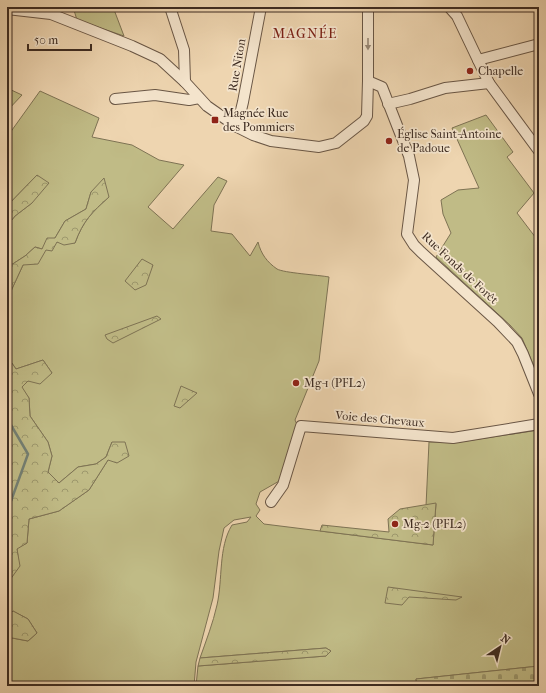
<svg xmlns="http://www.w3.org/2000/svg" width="546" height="693" font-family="'IM FELL French Canon',serif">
<defs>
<pattern id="forest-crowns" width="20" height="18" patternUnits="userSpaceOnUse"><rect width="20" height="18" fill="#c0bb86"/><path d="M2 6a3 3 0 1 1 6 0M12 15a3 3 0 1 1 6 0" fill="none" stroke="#9d986d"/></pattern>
<pattern id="cemetery-stones" width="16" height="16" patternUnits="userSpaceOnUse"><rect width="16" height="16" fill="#c0bb86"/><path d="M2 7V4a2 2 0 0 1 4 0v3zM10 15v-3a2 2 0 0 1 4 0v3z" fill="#9d986d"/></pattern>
</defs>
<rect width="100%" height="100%" fill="#eed5b0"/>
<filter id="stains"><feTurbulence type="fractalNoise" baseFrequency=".005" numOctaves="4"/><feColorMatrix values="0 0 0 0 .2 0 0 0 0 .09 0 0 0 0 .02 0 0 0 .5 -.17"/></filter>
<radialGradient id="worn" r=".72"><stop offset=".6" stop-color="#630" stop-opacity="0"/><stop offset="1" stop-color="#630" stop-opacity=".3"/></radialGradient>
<g fill="#c0bb86" stroke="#7e7354">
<polygon points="73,7 113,7 124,36 77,20"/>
<polygon points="7,88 22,95 7,111"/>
<path d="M40 91 99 118 92 137 132 145 159 160 184 165 148 207 173 229 218 177 227 181 214 205 211 231 232 234 250 256 258 242C261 254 267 262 277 269 284 273 319 275 329 277L319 361 295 420 298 427 281 480 260 492 256 504 260 510 256 516 264 524 433 545 436 504 426 506 429 442H459L539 430V666L416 679 417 686H196L198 666 326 656 331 651 326 648 200 658C206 641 213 623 217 605 223 579 218 548 232 525L247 522 251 517 234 520 224 528 219 551 213 598 196 662 194 686H7V637L28 641 37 633 28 619 13 611 7 617V584L19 566 17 548 27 543 29 519 59 511 89 490 108 460 112 442 106 457 96 464 78 467 59 483 48 472 52 456 48 442 30 416 29 398 21 387 28 381 52 373 43 360 16 369 7 356V317L11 309V291L23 265 57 242 75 243C83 221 92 212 109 197L91 192 86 209 65 221 55 238 42 249 35 247 25 256 8 267 7 266V226L15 216 32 203 37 175 7 206V137Z"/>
<polygon points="486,115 513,152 507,157 534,193 517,213 539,242 539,368 535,369 522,338 510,325 436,257 451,233 443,214 441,200 458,190 479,188 452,128"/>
</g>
<g fill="url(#forest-crowns)" stroke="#7e7354">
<polygon points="37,175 49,183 32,203 15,216 7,226 7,206"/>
<path d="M104 178 109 197C92 212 83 221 75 243L64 245 57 242 52 251 46 250 38 264 23 265 11 291V309L7 317V266L8 267 25 256 35 247 42 249 47 238H55L65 221 86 209 91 192Z"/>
<polygon points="142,259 153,265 146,285 135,290 125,281"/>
<polygon points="157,316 161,319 113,343 107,339 105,335"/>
<polygon points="7,356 16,369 43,360 52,373 40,384 28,381 22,387 29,398 30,416 48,442 52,456 48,472 59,483 78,467 96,464 106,457 112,442 125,442 129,456 117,463 108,460 89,490 59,511 29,519 27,543 17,549 20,566 7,584"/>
<polygon points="181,386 197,393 180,408 174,406"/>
<polygon points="436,503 433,545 320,531 322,525 389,532 388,519 400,509"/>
<polygon points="388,587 462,597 456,600 409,597 402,605 385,603"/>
<polygon points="13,611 28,619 37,633 28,641 7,637 7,617"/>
<polygon points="326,648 331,651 326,656 198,666 200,658"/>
</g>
<polygon fill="url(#cemetery-stones)" stroke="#7e7354" points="539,666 539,686 417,686 416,679"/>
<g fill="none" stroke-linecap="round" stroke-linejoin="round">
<polyline stroke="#748074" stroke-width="2.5" points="7,412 8,420 28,454 7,512"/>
<g stroke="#695645" stroke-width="12">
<g id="minor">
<polyline points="170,7 184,50 185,82"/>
<polyline points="449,7 457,16 489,83 539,151"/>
<polyline points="7,9 51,14 132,46 160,59 185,82 207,106 237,127 253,135 271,141 319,147 336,143 364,121 367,116 368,81 368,7"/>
<polyline points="478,60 539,44"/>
<polyline points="368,81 382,87 409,156 414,180 407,234 414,245 421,252 498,322 517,342 523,354 539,394"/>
<polyline points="115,99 155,95 189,100 199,98"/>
<polyline points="388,104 410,99 445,88 489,83"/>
<polyline points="237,127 243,102 261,7"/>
<polyline points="271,502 283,485 301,426 453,438 539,424"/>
</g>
</g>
<use href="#minor" stroke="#f4e4cc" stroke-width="10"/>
</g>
<defs><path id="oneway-solid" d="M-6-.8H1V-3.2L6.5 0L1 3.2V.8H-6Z"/></defs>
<use fill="#988876" href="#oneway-solid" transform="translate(368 44) rotate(90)"/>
<g fill="#8f2418" stroke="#f4e4cc" stroke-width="1.5">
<circle cx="470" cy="71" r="4"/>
<rect x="211" y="116" width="8" height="8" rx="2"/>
<circle cx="389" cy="141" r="4"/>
<circle cx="296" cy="383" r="4"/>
<circle cx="395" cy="524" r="4"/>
</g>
<g text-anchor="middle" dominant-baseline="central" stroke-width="3.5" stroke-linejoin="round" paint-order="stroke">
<g font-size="12" fill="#3d2b21" stroke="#f4e4cc">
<text transform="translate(237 65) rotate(-80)">Rue Niton</text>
<text transform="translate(460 268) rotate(43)">Rue Fonds de Forêt</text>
<text transform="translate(380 419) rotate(5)">Voie des Chevaux</text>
</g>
<g font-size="12" fill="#3d2b21" stroke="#f4e4cc" text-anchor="start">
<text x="478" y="71">Chapelle</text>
<text x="223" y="113">Magnée Rue<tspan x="223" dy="14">des Pommiers</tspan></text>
<text x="397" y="134">Église Saint-Antoine<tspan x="397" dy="14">de Padoue</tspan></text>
<text x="304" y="383">Mg-1 (PFL2)</text>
<text x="403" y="524">Mg-2 (PFL2)</text>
</g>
<g font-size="14" letter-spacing="1" fill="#7a1f14" stroke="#f4e4cc">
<text x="305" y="33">MAGNÉE</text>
</g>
</g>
<rect width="546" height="693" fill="none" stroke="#eed5b0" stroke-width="24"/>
<rect x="8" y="8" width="530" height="677" fill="none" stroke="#3d2b21" stroke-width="2"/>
<rect x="12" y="12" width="522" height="669" fill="none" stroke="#3d2b21"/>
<g transform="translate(500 647) rotate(35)" stroke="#f4e4cc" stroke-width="3" paint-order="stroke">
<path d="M0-3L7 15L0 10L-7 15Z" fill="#3d2b21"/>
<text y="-6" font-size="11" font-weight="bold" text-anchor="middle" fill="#3d2b21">N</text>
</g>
<path d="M28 44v6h63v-6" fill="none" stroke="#3d2b21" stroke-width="2"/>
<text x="34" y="44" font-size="12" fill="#3d2b21" stroke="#f4e4cc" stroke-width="3" paint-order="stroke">50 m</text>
<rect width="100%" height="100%" filter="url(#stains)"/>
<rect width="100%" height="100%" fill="url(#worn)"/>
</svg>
